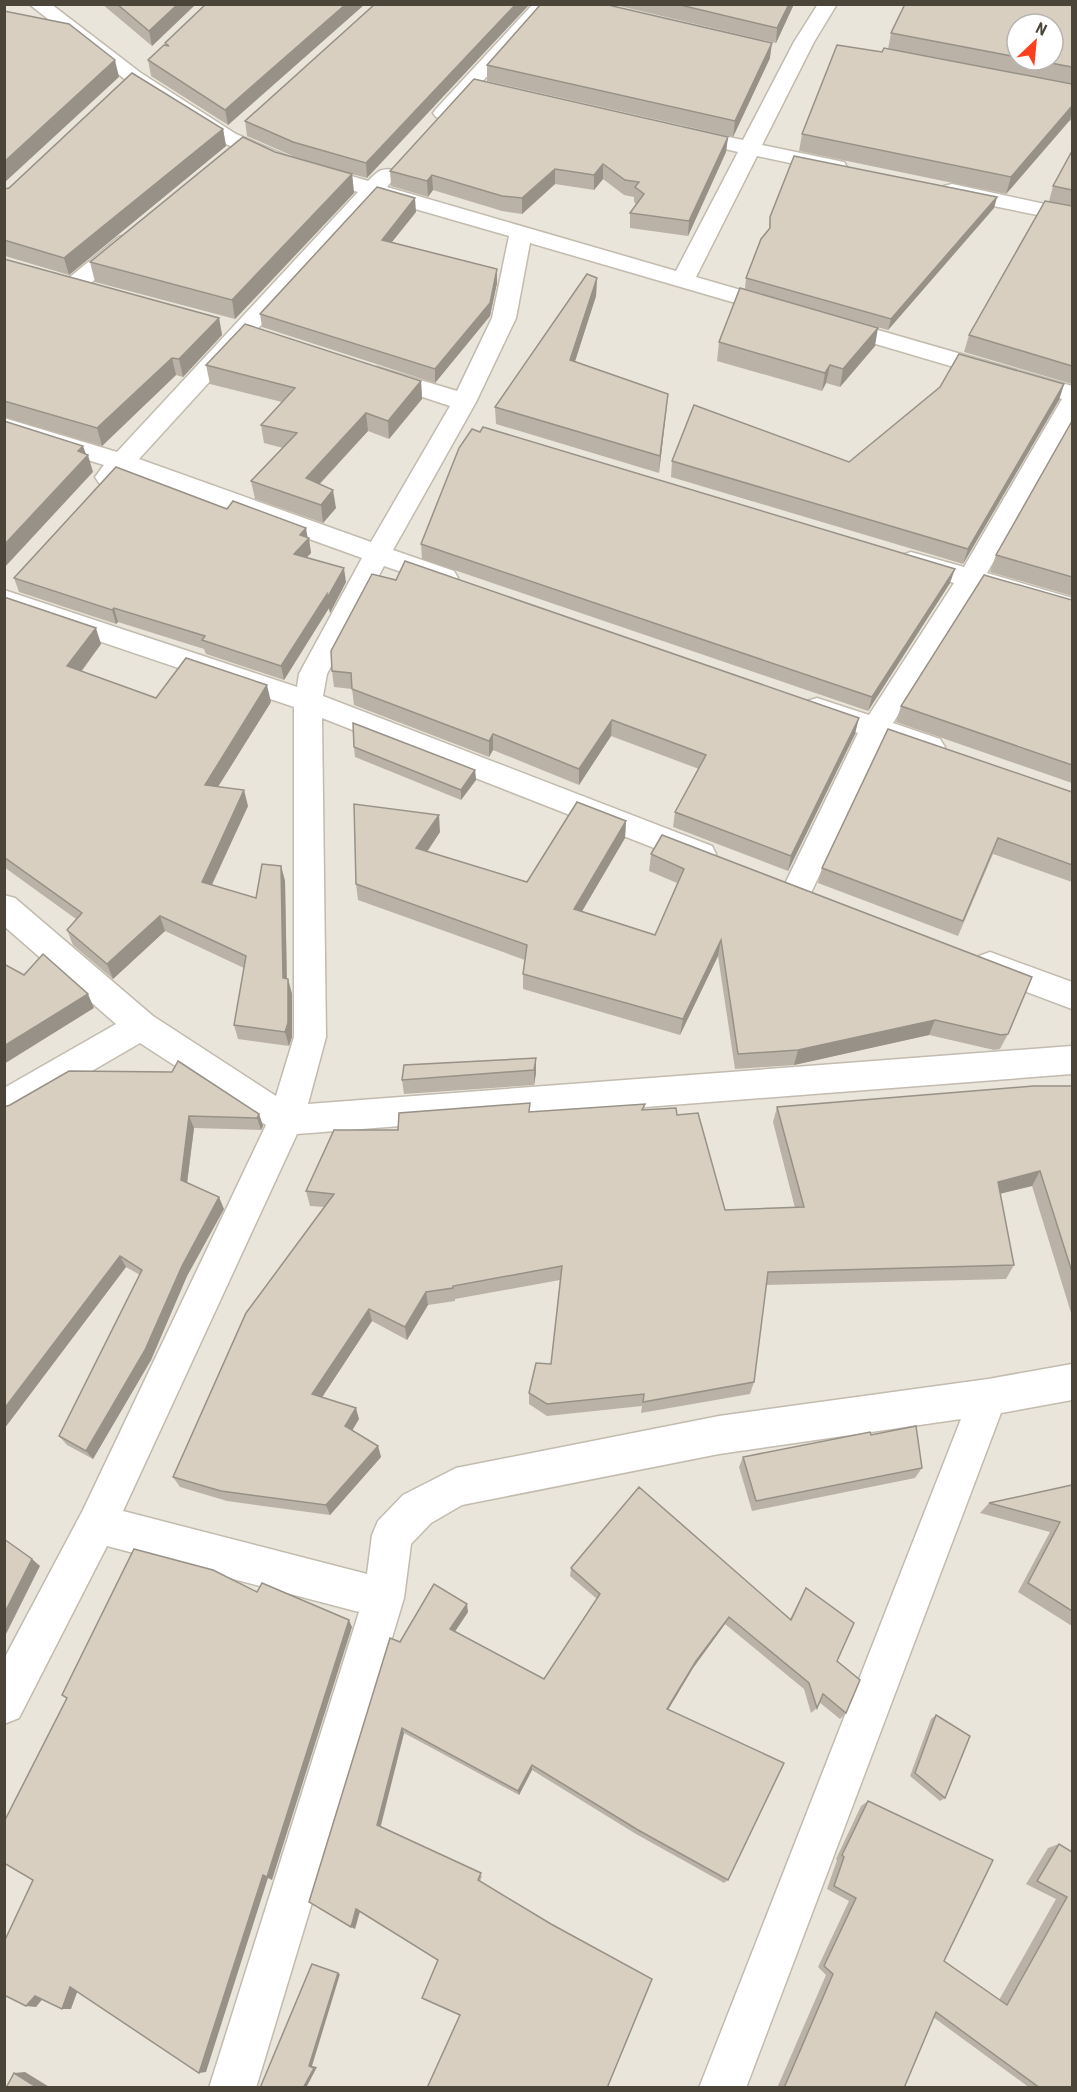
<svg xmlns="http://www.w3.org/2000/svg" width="1077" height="2092" font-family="'Roboto Condensed',sans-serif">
<rect width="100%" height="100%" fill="#f6f3ec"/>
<path fill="#eae5da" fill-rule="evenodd" d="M5 5H1072V2087H5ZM1017 24H1053V60H1017Z"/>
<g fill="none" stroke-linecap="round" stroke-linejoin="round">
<g stroke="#c2bbae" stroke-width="3">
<g id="minor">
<path d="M29 4H51L141 73 236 134 294 159 368 181C377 172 381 167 394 170L397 175 387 187 676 271 738 152 678 138 675 134 678 130 685 128 743 140 794 42 818 4H837L814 42 762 145 844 162 847 167 844 172 836 173 757 156 696 277 789 304 793 309 789 314 781 316 773 314 530 243 516 318 476 402 393 550 454 571 458 578 454 585 445 587 384 566 327 674 323 696 712 846 716 854 712 862 701 866 690 862 322 718 326 1037 308 1104 1072 1046V1074L297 1134 123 1511 367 1574 372 1535 378 1521 403 1495 456 1468 719 1416 988 1379 1072 1364V1400L1001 1413 746 2088H699L961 1419 719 1454 462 1505 431 1523 411 1544 404 1598 256 2088H209L359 1612 107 1546 19 1718 4 1724V1659L83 1510 266 1125 140 1043 16 1115 4 1119V1088L116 1024 4 926V895L15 898 153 1016 276 1096 294 1037V707L4 609V590L297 687 299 674 362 558 126 473C117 483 112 487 99 483L95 477 104 465 4 434V418L117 452 358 192 278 169 222 142 127 81ZM377 198 509 236 492 318 457 391 377 367 368 369 365 374 368 379 450 406 371 542 139 459Z"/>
<polygon points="533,4 553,4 450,117 443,119 436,117 433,113 436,109"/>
<polygon points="952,184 1072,210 1072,222 944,196 941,191 944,186"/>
<polygon points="127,235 135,237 138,242 135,247 81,291 73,293 65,291 62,286 65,281 119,237"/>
<polygon points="833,317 1072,386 1072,424 987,573 1072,598 1072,616 977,589 893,723 940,739 945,747 940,755 930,758 883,742 808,899 797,902 786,899 782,890 858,733 807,715 803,708 807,701 817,698 869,715 954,583 902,567 898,561 902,555 911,552 964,567 1062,399 825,329 821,324 825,319"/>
<polygon points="990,952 1072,982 1072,1009 979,974 974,965 979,956"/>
</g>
</g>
<use href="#minor" fill="#fff" fill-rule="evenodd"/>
</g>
<g fill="#bab2a6" fill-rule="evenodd">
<polygon points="102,4 196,4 152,46"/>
<polygon points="206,4 365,4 228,125 151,76 148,60 166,45 165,43"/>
<polygon points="375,4 367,178 352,174 354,193 235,319 95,282 90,262 275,152 295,157 247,136 245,121"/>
<polygon points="611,4 794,4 776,43"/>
<path d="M1072 4V122L1070 120 1006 194 799 151 802 134 882 52 888 49 891 33ZM1017 24 1053 60H1017Z"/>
<polygon points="770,58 733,137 487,81 487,65"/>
<polygon points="223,129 226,146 69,275 5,256 4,189"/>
<polygon points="728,137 726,152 688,236 630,228 630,213 636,204 634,202 634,197 624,195 603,179 594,190 555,184 522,214 502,211 433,190 428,197 391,186 390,171"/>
<polygon points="1072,151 1072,384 964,352 969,335 1049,201 1053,186"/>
<polygon points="997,197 994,208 888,330 745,289 746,278 769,230 770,217"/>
<polygon points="416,212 392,242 497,269 497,283 490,316 435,383 262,327 260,314"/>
<polygon points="4,259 219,318 222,335 183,377 176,375 102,446 4,417"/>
<polygon points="597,278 596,296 575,361 668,394 659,473 496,424 495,407"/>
<polygon points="719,342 875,346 840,387 826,383 822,391 717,361"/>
<polygon points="206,365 421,381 422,399 389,439 368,431 320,484 336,508 323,523 255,499 251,481 283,448 264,443 261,425 282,402 210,384"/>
<polygon points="1064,384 1059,400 963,564 671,477 672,461 849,462"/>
<polygon points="1072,421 1072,596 990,572 996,555"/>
<polygon points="227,509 308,538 311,553 307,557 346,582 330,613 329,608 284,680 206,654 204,649 118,622 116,624 19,592 14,578"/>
<polygon points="421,544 950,583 868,711 422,559"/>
<polygon points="4,597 101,644 82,671 156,698 271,702 218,787 248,806 212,885 256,898 281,866 285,881 287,979 288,979 292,994 292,1037 289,1046 238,1039 234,1025 244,968 165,931 113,979 73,945 67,930 76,919 4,867"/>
<polygon points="1072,600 1072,783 896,722 901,706"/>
<polygon points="331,651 855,734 788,871 673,827 675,812 699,769 611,736 579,785 493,750 489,757 354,705 352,689 334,687 332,671"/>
<polygon points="354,747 475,770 476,780 461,800 355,757"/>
<polygon points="1072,792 1072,882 993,854 958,936 818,883 822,868"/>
<polygon points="626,821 625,838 582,911 655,935 677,883 649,871 651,854 662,835 1008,1034 1000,1049 994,1050 929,1035 794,1065 735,1069 718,956 680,1035 523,989 523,974 525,960 358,900 356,884 440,832 427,852 527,882"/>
<polygon points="536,1058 536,1073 534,1085 404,1094 402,1080"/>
<polygon points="1072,1086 1072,1316 1032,1186 1000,1194 1014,1265 1006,1279 766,1285 754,1382 750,1394 641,1413 642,1406 547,1416 529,1404 529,1393 551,1364 560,1280 455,1299 455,1301 428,1305 407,1340 372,1321 322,1397 359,1419 352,1431 378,1446 381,1457 330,1515 227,1501 180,1487 173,1477 325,1207 310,1206 306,1191 398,1130 530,1103 530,1112 644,1110 677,1115 725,1210 795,1208 773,1122 777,1107"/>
<polygon points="4,1107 259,1114 263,1126 261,1130 194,1128 187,1183 224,1209 187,1276 151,1360 93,1459 67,1445 59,1436 140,1275 126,1267 4,1429"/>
<polygon points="871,1435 922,1468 915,1478 752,1511 739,1467 743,1457"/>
<polygon points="1072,1485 1072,1626 1018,1592 1050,1532 980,1513 989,1503"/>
<polygon points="571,1568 790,1619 806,1588 837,1661 846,1713 840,1719 819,1702 817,1708 811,1713 804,1689 725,1624 693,1668 668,1709 728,1880 724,1883 636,1834 532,1770 519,1795 404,1733 381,1826 482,1876 480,1881 460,2015 438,1960 360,1911 355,1929 400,1642 468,1612 455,1631 544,1679 597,1599 570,1576"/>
<polygon points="936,1715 945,1798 940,1801 910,1776 931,1719"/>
<polygon points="868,1801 944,1961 999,2000 1056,1899 1026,1884 1048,1848 1059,1844 1072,1852 1072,2088 1030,2088 933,2017 904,2088 777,2088 826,1975 818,1967 849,1901 827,1889 837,1860 836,1859 861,1806"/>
</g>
<g fill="#979187">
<polygon points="178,4 196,4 152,46 149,31"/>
<polygon points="346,4 365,4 228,125 225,110"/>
<polygon points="516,4 530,4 367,178 366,163"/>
<polygon points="789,4 794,4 776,43 777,28"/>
<polygon points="772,43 770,58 733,137 735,121"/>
<polygon points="115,60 119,77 4,183 4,162"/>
<polygon points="1072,106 1072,111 1070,120 1006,194 1011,177"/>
<polygon points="223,129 226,146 69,275 64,258"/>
<polygon points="728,137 726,152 688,236 689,221"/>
<polygon points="603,164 603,179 594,190 594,175"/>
<polygon points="555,169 555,184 522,214 522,198"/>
<polygon points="352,174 354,193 235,319 232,300"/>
<polygon points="432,175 433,190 428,197 427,181"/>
<polygon points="997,197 994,208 888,330 891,319"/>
<polygon points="415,198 416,212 383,253 382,240"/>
<polygon points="497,269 497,283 490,316 435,383 435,369"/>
<polygon points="597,278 596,296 570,377 570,360"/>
<polygon points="219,318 222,335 183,377 179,359"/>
<polygon points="878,328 875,346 840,387 843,369"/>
<polygon points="172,358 176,375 102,446 97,428"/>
<polygon points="830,365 826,383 822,391 825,373"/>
<polygon points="421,381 422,399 389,439 388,421"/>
<polygon points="1064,384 1059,400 963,564 968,549"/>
<polygon points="668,394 666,412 659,473 660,456"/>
<polygon points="366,413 368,431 308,496 306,478"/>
<polygon points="83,446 87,457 88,455 93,472 4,568 4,545 78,451"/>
<polygon points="333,490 336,508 323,523 321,505"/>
<polygon points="306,528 308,540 309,538 311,553 296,568 294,554 300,535"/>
<polygon points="344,568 346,582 330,613 329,608 284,680 281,666"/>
<polygon points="955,569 950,583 868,711 872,697"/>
<polygon points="114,608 118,622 116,624 112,610"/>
<polygon points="96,628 101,644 73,682 67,666"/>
<polygon points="267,685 271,702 209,801 205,785"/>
<polygon points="859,718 855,734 788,871 791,856"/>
<polygon points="612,720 611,736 579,785 579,769"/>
<polygon points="493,734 493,750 489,757 489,741"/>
<polygon points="475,770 476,780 461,800 461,790"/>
<polygon points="244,790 248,806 206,897 202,882"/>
<polygon points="439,815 440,832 418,865 416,848"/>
<polygon points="626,821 625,838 574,925 574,909"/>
<polygon points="281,866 285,881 287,993 283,978"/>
<polygon points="160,916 165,931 113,979 107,964"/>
<polygon points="721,940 718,956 680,1035 683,1019"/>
<polygon points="288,979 292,994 292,1037 289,1046 285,1032"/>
<polygon points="88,994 94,1008 4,1064 4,1046"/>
<polygon points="935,1020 929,1035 794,1065 798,1050"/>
<polygon points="536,1058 536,1073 534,1085 534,1070"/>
<polygon points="259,1114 263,1126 261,1130 257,1118"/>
<polygon points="189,1116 194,1128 186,1191 181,1180"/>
<polygon points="1040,1171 1032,1186 990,1196 998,1182"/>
<polygon points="219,1197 224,1209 187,1276 151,1360 93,1459 86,1451 182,1266"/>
<polygon points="120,1256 126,1267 4,1429 4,1409"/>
<polygon points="426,1292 428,1305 407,1340 405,1327"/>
<polygon points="369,1309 372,1321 317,1405 312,1394"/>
<polygon points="356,1408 359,1419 348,1437 345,1426"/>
<polygon points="378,1446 381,1457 330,1515 326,1505"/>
<polygon points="32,1559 40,1566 4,1638 4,1614"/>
<polygon points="467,1604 468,1612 452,1636 450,1629"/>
<polygon points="729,1617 725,1624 693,1668 665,1715 667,1709 696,1661"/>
<polygon points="349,1620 352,1627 272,1880 268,1878 206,2072 199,2073 263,1875"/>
<polygon points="402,1728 404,1733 380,1828 377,1825"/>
<polygon points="532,1765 532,1770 519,1795 518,1791"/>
<polygon points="356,1909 360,1911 355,1929 351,1927"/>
<polygon points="312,1964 340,1974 312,2066 317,2067 306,2088 303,2088 309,2066"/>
<polygon points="70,1987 79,1987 71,2009 62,2009"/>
<polygon points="35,1996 45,1996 36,2007 26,2006"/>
<polygon points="25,2072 51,2088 38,2088 14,2073"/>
</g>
<g fill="#d8cfc1" stroke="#979187" stroke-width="1.5">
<polygon points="117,4 178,4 149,31"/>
<polygon points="206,4 346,4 225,110 148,60 164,45 169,46 165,43"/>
<polygon points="375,4 516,4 366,163 293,142 245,121"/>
<polygon points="541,4 604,4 772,43 735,121 487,65"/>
<polygon points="676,4 789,4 777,28"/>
<polygon points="905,4 1072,4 1072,67 1035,60 1053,60 1053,24 1017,24 1017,57 891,33"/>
<polygon points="4,11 69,24 115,60 4,162"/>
<polygon points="837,45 882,52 884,48 1072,84 1072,106 1011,177 802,134"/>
<polygon points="132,73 223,129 64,258 4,240 4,189 9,188"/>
<polygon points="474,79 728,137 689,221 630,213 644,194 635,187 639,182 625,180 603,164 594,175 555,169 522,198 502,196 432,175 427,181 390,171"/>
<polygon points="243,137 275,152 352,174 232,300 90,262"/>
<polygon points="1072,151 1072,190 1053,186"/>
<polygon points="794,156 997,197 891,319 746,278 761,239 770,228 770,217"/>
<polygon points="377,187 415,198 382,240 497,269 490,303 435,369 260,314"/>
<polygon points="1045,201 1072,206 1072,366 969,335"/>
<polygon points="4,259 219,318 179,359 172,358 97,428 4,401"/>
<polygon points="587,274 597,278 570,360 668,394 660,456 495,407"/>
<polygon points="740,288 878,328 843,369 830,365 825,373 719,342"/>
<polygon points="245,324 421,381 388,421 366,413 306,478 333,490 321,505 251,481 297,433 261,425 295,388 206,365"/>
<polygon points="959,354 1064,384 968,549 672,461 694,405 849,462 940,387"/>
<polygon points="4,421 83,446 78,451 88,455 4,545"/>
<polygon points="1072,421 1072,577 996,555"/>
<polygon points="483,427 955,569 872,697 421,544 459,448 472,429 480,432"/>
<polygon points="116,467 227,509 233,501 306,528 300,535 309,538 294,554 344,568 327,598 327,594 281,666 202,640 205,636 114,608 112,610 14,578"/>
<polygon points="405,561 859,718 791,856 675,812 706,755 612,720 579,769 493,734 489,741 352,689 351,673 332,671 331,651 372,574 396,580"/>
<polygon points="984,575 1072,600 1072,765 901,706"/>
<polygon points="4,597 96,628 67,666 156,698 186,658 267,685 205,785 244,790 202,882 256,898 262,864 281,866 283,978 288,979 288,1023 285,1032 234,1025 246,956 160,916 107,964 67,930 82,913 4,857"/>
<polygon points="353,723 475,770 461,790 354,747"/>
<polygon points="888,729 1072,792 1072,865 998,838 963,921 822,868"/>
<polygon points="577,802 626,821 574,909 655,935 684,869 651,854 662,835 1032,977 1008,1034 1001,1035 935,1020 798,1050 738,1054 721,940 683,1019 523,974 527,945 356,884 354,804 439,815 416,848 527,882"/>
<polygon points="43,954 88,994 4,1046 4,964 24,975"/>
<polygon points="536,1058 534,1070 402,1080 404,1065"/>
<polygon points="178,1061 259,1114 257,1118 189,1116 181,1180 219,1197 182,1266 145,1350 86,1451 59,1436 142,1270 120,1256 4,1409 4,1107 10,1105 69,1071 172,1072"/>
<polygon points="1033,1086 1072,1086 1072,1272 1040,1171 998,1182 1014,1265 768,1272 754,1382 643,1402 644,1394 547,1404 529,1393 536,1363 551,1364 562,1266 453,1286 453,1288 426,1292 405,1327 369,1309 312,1394 356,1408 345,1426 378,1446 326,1505 221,1491 173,1477 246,1313 334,1194 306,1191 334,1130 398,1130 399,1113 530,1103 529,1112 645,1104 642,1110 676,1108 677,1115 698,1113 725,1210 804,1207 777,1107"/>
<polygon points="916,1426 922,1468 756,1501 743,1457 870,1432 871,1435"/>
<polygon points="1072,1485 1072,1611 1028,1583 1060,1522 989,1503"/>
<polygon points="639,1487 791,1620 806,1588 854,1623 837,1661 860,1680 846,1713 823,1694 817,1708 809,1683 729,1617 696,1661 667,1709 784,1763 728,1880 638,1830 532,1765 518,1791 402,1728 377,1825 481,1873 478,1880 551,1924 652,1979 607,2088 427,2088 460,2015 422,1998 438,1960 356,1909 351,1927 309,1902 390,1638 400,1642 434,1584 467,1604 450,1629 544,1679 600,1594 571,1568"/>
<polygon points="4,1539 32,1559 4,1614"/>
<polygon points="134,1549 213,1570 257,1592 262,1583 349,1620 267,1877 263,1875 199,2073 70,1987 62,2009 35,1996 26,2006 4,1995 4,1942 33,1880 4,1863 4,1822 67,1698 62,1695"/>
<polygon points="936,1715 970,1736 945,1798 915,1773"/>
<polygon points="868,1801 993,1860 944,1961 1007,2005 1067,1897 1037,1881 1059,1844 1072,1852 1072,2088 1040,2088 936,2012 904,2088 784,2088 833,1974 824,1966 856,1898 834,1886 844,1857 842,1855"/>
<polygon points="312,1964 338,1973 309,2066 314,2068 303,2088 260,2088"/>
<polygon points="14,2073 38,2088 6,2088"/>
</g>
<rect width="1077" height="2092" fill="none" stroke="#4b4439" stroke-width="12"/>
<g transform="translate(1035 42) rotate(26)"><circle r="28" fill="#ffffff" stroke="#b7b4b0" stroke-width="1.5"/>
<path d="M0-4.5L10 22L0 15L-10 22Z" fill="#fc3f1d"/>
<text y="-9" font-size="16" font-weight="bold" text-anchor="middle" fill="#4b4439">N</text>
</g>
</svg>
